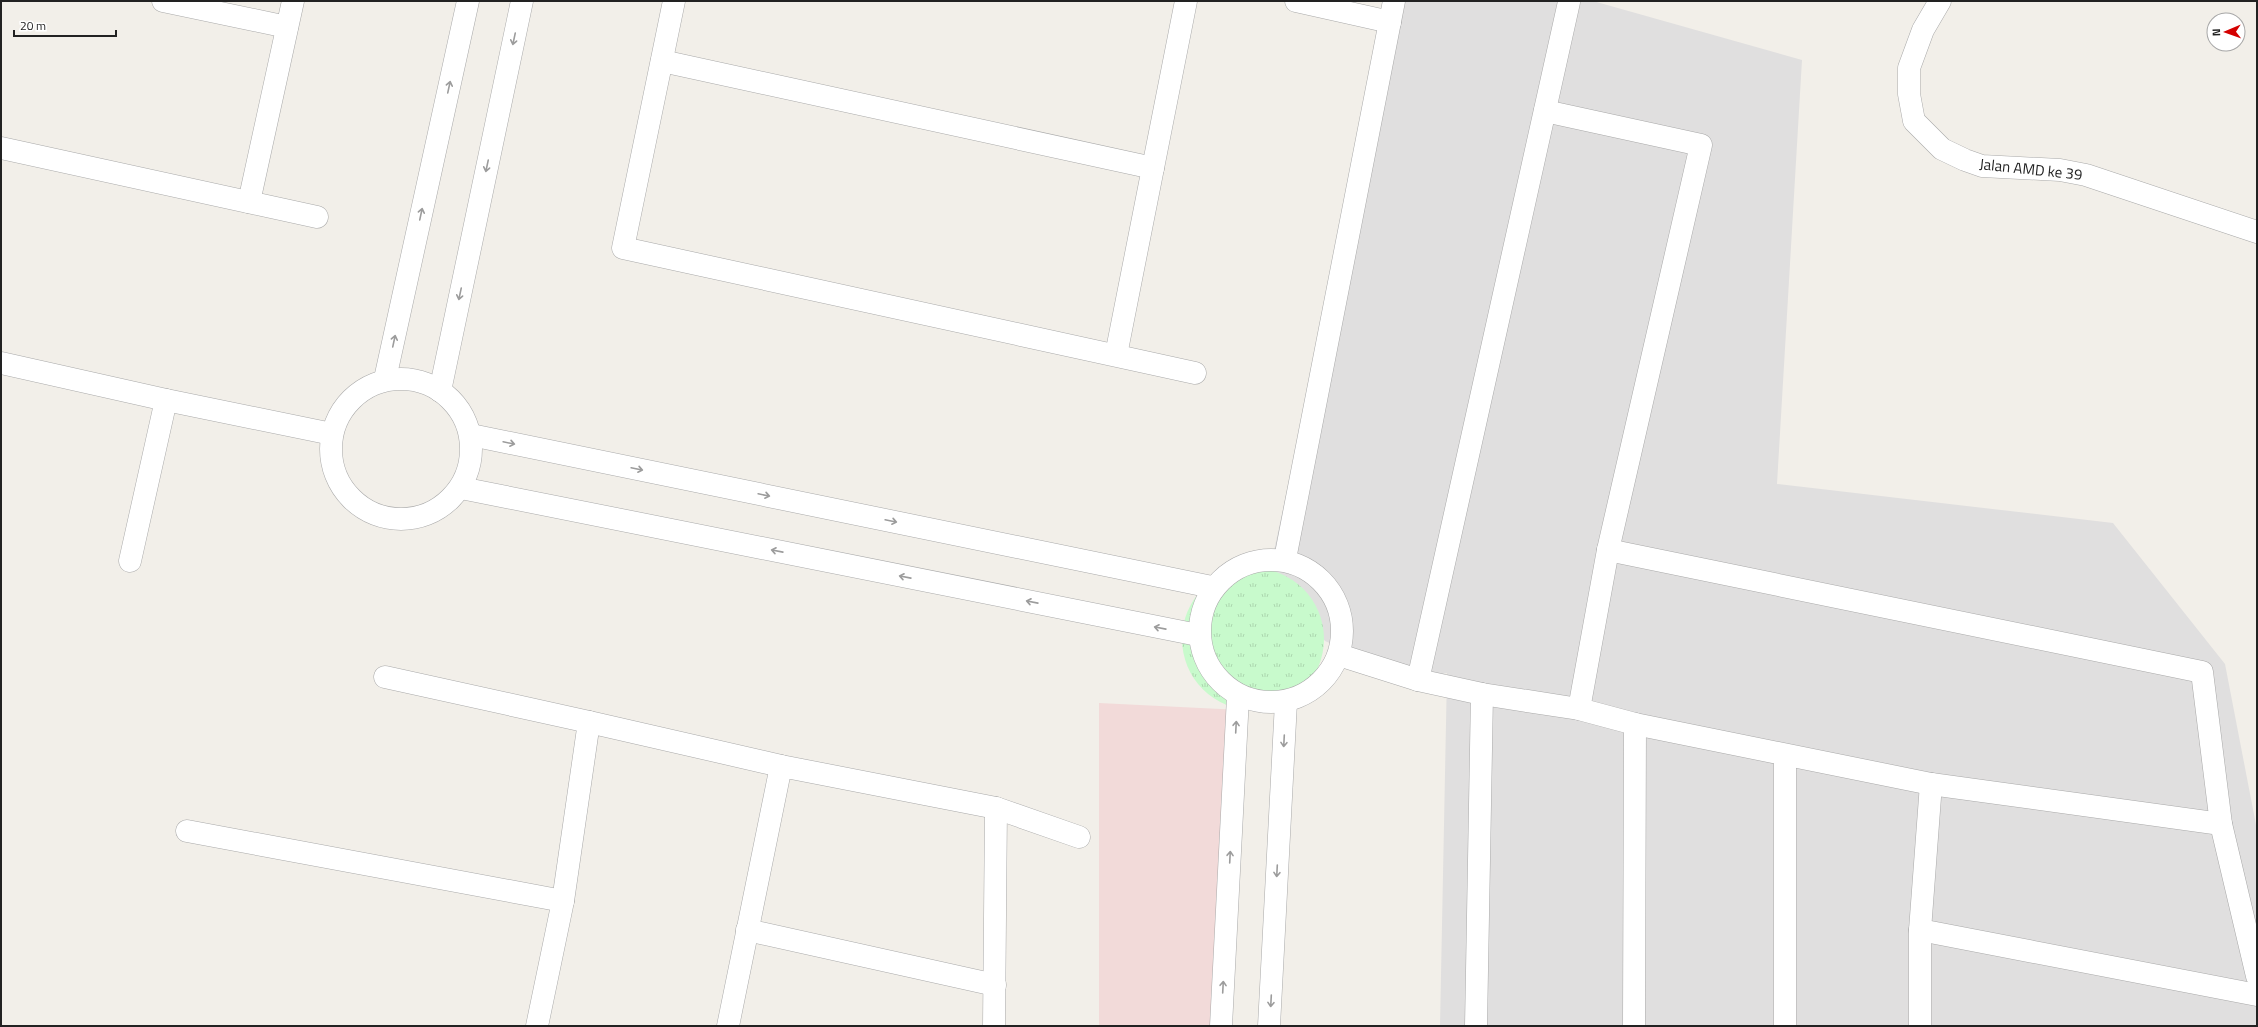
<svg xmlns="http://www.w3.org/2000/svg" width="2258" height="1027" font-family="'Titillium Web',sans-serif">
<defs>
<pattern id="park-tufts" width="24" height="20" patternUnits="userSpaceOnUse"><rect width="24" height="20" fill="#c8facc"/><path d="M3 7l-1-3M5 7V3M7 7l1-3M15 17l-1-3M17 17v-4M19 17l1-3" fill="none" stroke="#acd6af"/></pattern>
</defs>
<rect width="100%" height="100%" fill="#f2efe9"/>
<polygon fill="#e0dfdf" points="1393,1 1593,1 1802,60 1777,484 2113,523 2225,664 2257,830 2257,1026 1440,1026 1447,673 1418,680 1325,641 1270,569"/>
<polygon fill="#f2dad9" points="1099,703 1241,710 1231,1026 1099,1026"/>
<circle fill="url(#park-tufts)" cx="1253" cy="639" r="71"/>
<g fill="none" stroke-linecap="round" stroke-linejoin="round">
<g stroke="#a9a9a9" stroke-width="23">
<g id="minor">
<polyline points="163,1 287,27"/>
<polyline points="674,1 623,248 1195,373"/>
<polyline points="1296,1 1390,22"/>
<polyline points="1940,1 1923,30 1909,68 1909,94 1914,121 1942,149 1965,160 1982,166 2060,170 2086,175 2257,232"/>
<polyline points="662,61 1153,168"/>
<polyline points="1545,111 1701,145 1608,550 1579,709"/>
<polyline points="1,148 317,217"/>
<polyline points="249,202 293,1"/>
<polyline points="1116,355 1186,1"/>
<polyline points="1,363 166,400 332,434"/>
<polyline points="385,379 468,1"/>
<circle cx="401" cy="449" r="70"/>
<polyline points="440,391 522,1"/>
<polyline points="471,435 1212,587"/>
<polyline points="461,488 1198,635"/>
<polyline points="1608,550 2202,672 2221,824"/>
<polyline points="1285,559 1394,1"/>
<circle cx="1271" cy="631" r="71"/>
<polyline points="130,561 166,400"/>
<polyline points="1339,655 1418,680 1482,694 1579,709 1635,724 1931,784 2221,824 2257,976"/>
<polyline points="385,677 589,722"/>
<polyline points="1418,680 1569,2"/>
<polyline points="1785,756 1785,1026"/>
<polyline points="187,831 563,901"/>
<polyline points="747,930 995,985"/>
<polyline points="1920,930 2257,995"/>
<polyline points="537,1026 563,901 589,722 781,766"/>
<polyline points="728,1026 781,766 996,808 1079,837"/>
<polyline points="994,1026 996,808"/>
<polyline points="1221,1026 1238,697"/>
<polyline points="1269,1026 1286,702"/>
<polyline points="1476,1026 1482,694"/>
<polyline points="1634,1026 1635,724"/>
<polyline points="1920,1026 1920,930 1931,784"/>
</g>
</g>
<use href="#minor" stroke="#fff" stroke-width="22"/>
</g>
<defs><path id="oneway-shaft" d="M-6 0H5M1.5-3L5.5 0L1.5 3" fill="none" stroke-width="1.6" stroke-linecap="round" stroke-linejoin="round"/></defs>
<g stroke="#9c9c9c">
<use href="#oneway-shaft" transform="translate(514 39) rotate(102)"/>
<use href="#oneway-shaft" transform="translate(449 87) rotate(-78)"/>
<use href="#oneway-shaft" transform="translate(487 166) rotate(102)"/>
<use href="#oneway-shaft" transform="translate(421 214) rotate(-78)"/>
<use href="#oneway-shaft" transform="translate(460 294) rotate(102)"/>
<use href="#oneway-shaft" transform="translate(394 341) rotate(-78)"/>
<use href="#oneway-shaft" transform="translate(509 443) rotate(12)"/>
<use href="#oneway-shaft" transform="translate(637 469) rotate(12)"/>
<use href="#oneway-shaft" transform="translate(764 495) rotate(12)"/>
<use href="#oneway-shaft" transform="translate(891 521) rotate(12)"/>
<use href="#oneway-shaft" transform="translate(777 551) rotate(-169)"/>
<use href="#oneway-shaft" transform="translate(905 577) rotate(-169)"/>
<use href="#oneway-shaft" transform="translate(1032 602) rotate(-169)"/>
<use href="#oneway-shaft" transform="translate(1160 628) rotate(-169)"/>
<use href="#oneway-shaft" transform="translate(1236 727) rotate(-87)"/>
<use href="#oneway-shaft" transform="translate(1284 741) rotate(93)"/>
<use href="#oneway-shaft" transform="translate(1230 857) rotate(-87)"/>
<use href="#oneway-shaft" transform="translate(1277 871) rotate(93)"/>
<use href="#oneway-shaft" transform="translate(1223 987) rotate(-87)"/>
<use href="#oneway-shaft" transform="translate(1271 1001) rotate(93)"/>
</g>
<g text-anchor="middle" dominant-baseline="central" stroke-width="3" stroke-linejoin="round" paint-order="stroke">
<g font-size="15" fill="#222" stroke="#fff">
<text transform="translate(2031 169) rotate(6)">Jalan AMD ke 39</text>
</g>
</g>
<rect width="2258" height="1027" fill="none" stroke="#222222" stroke-width="4"/>
<g transform="translate(2226 32) rotate(268)"><circle r="19" fill="#ffffff" stroke="#a7a7a7"/>
<path d="M0-3L7 15L0 10L-7 15Z" fill="#d40000"/>
<text y="-6" font-size="11" font-weight="bold" text-anchor="middle" fill="#222222">N</text>
</g>
<path d="M14 30v6h102v-6" fill="none" stroke="#222222" stroke-width="2"/>
<text x="20" y="30" font-size="12" fill="#222222" stroke="#ffffff" stroke-width="3" paint-order="stroke">20 m</text>
</svg>
